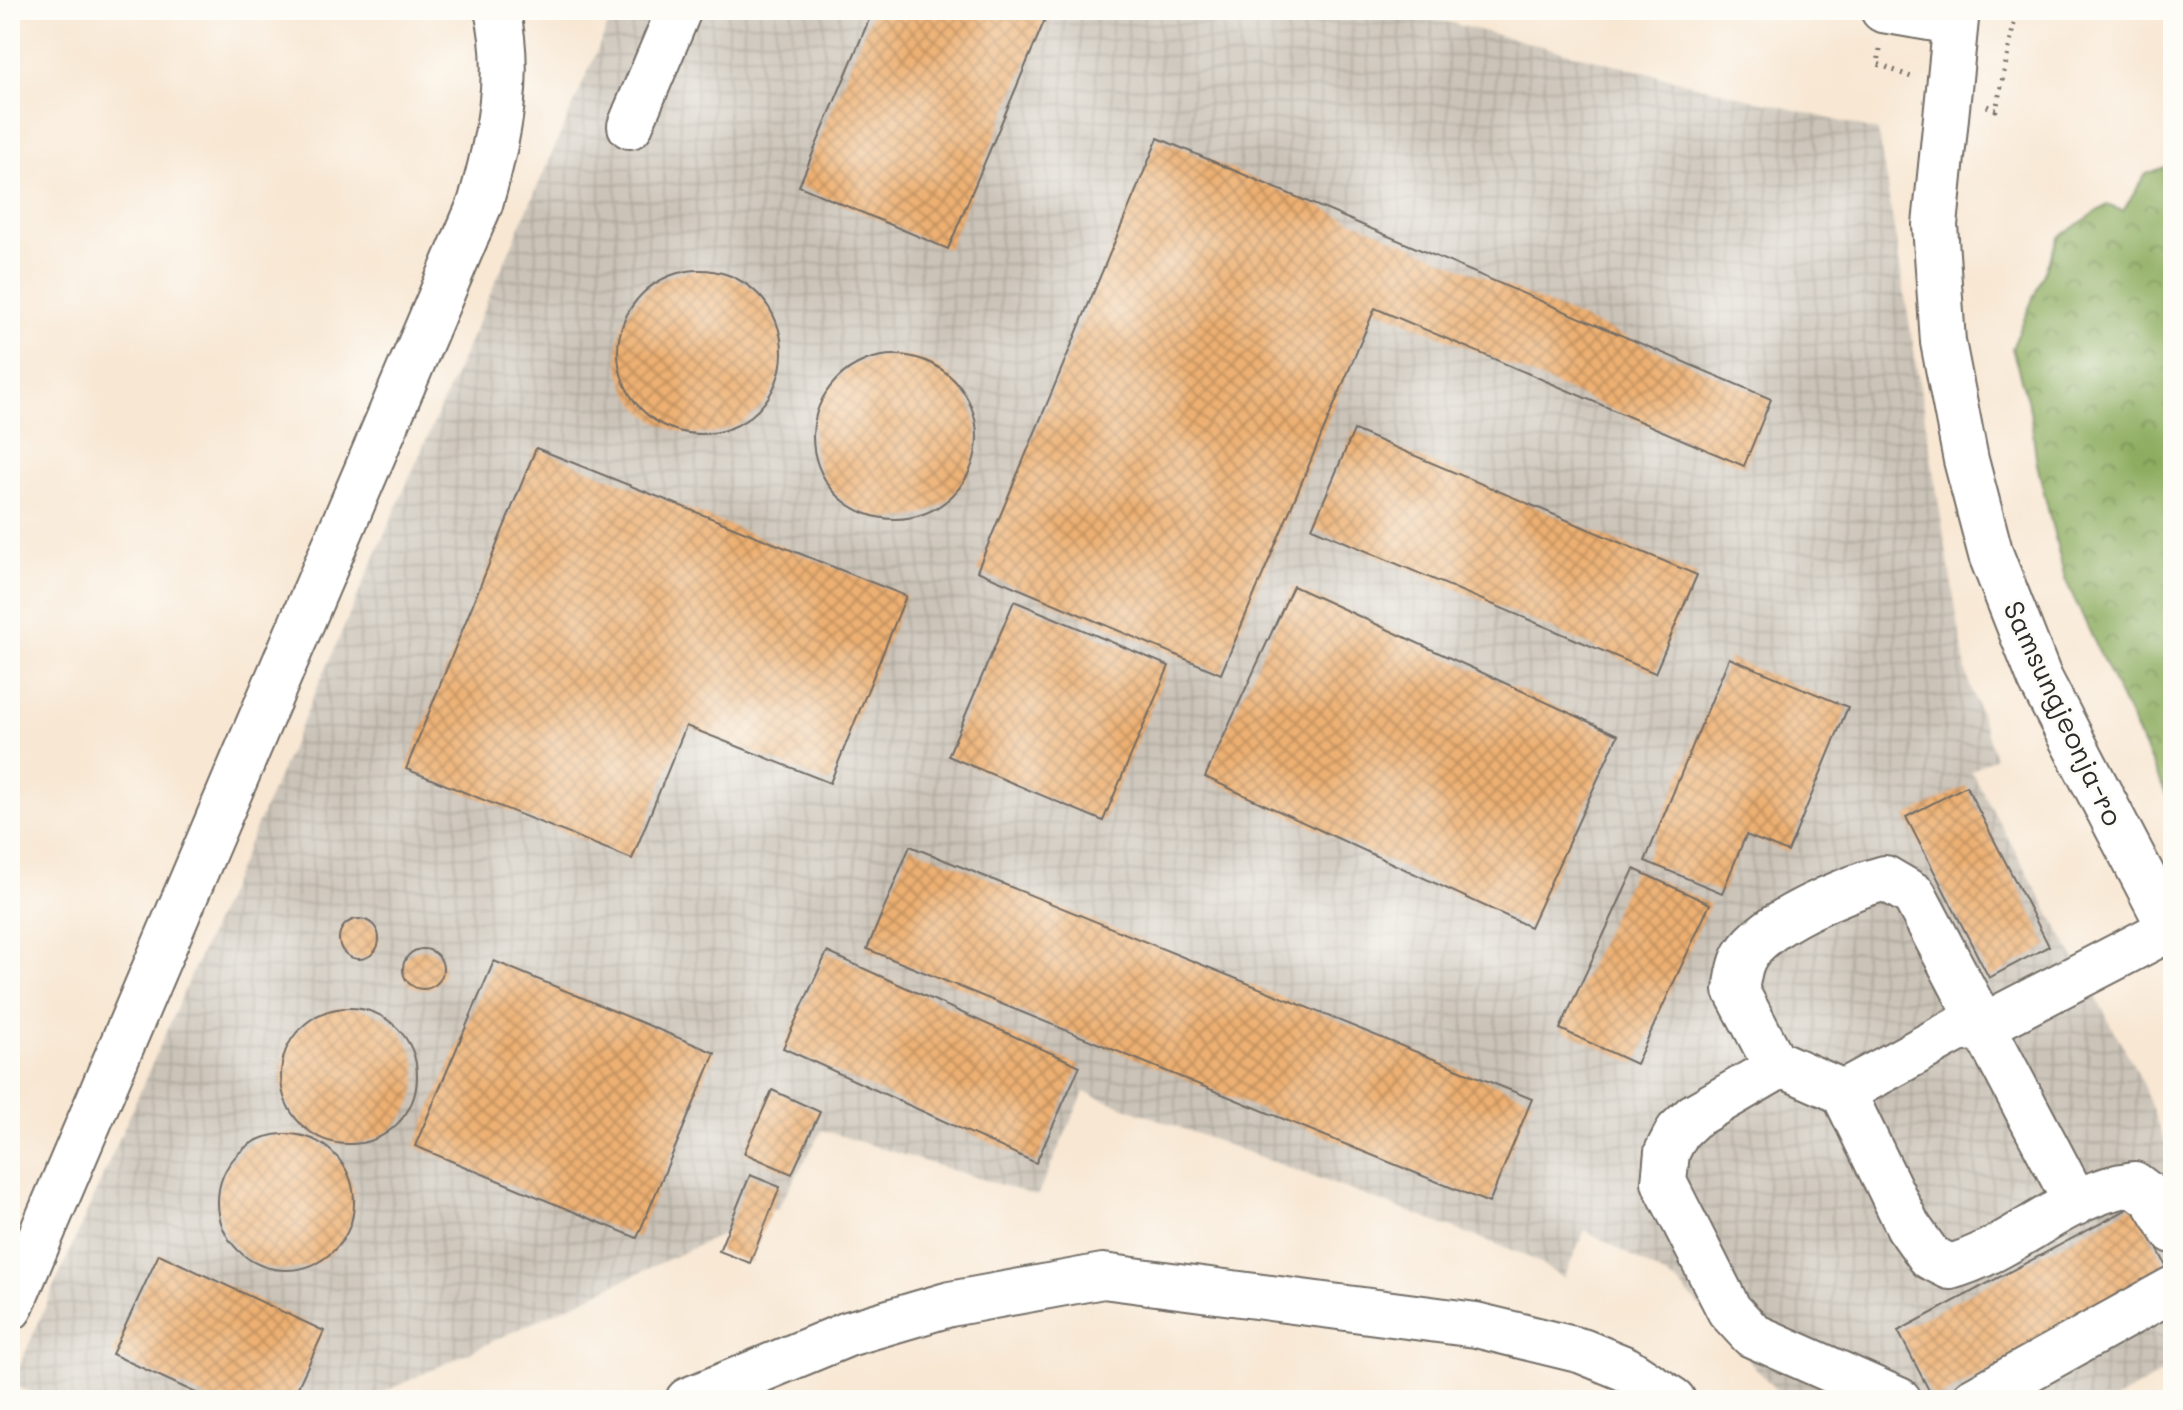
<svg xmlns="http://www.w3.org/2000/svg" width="2183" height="1410" font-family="Mali,sans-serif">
<defs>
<pattern id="industrial-grid" width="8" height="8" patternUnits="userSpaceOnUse" patternTransform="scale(2)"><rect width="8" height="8" fill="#cbc3b8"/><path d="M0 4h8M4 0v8" fill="none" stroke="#aea89e"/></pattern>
<pattern id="forest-crowns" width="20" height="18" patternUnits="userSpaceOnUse" patternTransform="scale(2)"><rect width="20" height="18" fill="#8ead61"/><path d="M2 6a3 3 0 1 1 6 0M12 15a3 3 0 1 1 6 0" fill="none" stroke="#748d50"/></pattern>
<pattern id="building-cross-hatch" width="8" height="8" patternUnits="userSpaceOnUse" patternTransform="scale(2)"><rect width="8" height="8" fill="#edb072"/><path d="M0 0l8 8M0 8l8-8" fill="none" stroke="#c08f5e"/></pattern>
</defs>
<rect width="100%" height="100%" fill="#fdfcf7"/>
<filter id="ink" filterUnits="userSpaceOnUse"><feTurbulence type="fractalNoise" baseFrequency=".0125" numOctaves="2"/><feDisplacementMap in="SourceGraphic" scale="16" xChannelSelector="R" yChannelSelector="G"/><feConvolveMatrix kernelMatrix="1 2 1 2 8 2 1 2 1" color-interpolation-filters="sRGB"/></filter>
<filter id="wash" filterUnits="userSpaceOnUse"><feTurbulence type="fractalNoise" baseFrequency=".006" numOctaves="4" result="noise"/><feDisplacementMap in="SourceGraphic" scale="32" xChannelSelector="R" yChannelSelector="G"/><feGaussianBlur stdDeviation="1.8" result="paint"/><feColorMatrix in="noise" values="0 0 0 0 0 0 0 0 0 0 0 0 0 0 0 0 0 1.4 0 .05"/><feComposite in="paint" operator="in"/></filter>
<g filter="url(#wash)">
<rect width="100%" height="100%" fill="#f8e7d3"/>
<polygon fill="url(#industrial-grid)" points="615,10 1399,10 1878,131 1967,677 1995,757 1971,771 2139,1075 2173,1163 2173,1366 2115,1400 1785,1400 1678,1283 1585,1230 1564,1278 1523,1254 1084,1092 1037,1196 822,1130 778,1208 367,1400 52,1400 11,1385"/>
<polygon fill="url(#forest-crowns)" stroke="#5c6c46" stroke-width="2" points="2173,164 2173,809 2065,579 2037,464 2030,410 2012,348 2059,237 2107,205 2123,211 2146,174"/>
<g id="blocks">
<g fill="url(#building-cross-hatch)">
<polygon points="873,10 1049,10 948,249 799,186"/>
<polygon points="1158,138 1771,399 1744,466 1375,308 1221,674 977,571"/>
<circle cx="700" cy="352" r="82"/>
<circle cx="895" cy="437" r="82"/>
<polygon points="1354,430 1697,575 1655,673 1312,528"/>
<polygon points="536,448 906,596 830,783 686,726 632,859 406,769"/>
<polygon points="1293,586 1618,735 1530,927 1205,777"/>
<polygon points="1014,601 1169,666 1103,821 948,756"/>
<polygon points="1729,658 1848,707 1788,852 1746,835 1722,893 1645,861"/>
<polygon points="1966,786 2049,946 1989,978 1906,817"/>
<polygon points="910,846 1532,1099 1489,1203 867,949"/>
<polygon points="1634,869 1710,904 1636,1064 1560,1029"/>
<circle cx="359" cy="939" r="20"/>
<circle cx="423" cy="969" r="20"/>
<polygon points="827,952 1080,1066 1036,1163 783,1048"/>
<polygon points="494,961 715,1053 637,1238 415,1146"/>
<circle cx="349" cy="1076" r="68"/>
<polygon points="772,1090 820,1112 792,1174 744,1153"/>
<circle cx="286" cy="1202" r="68"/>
<polygon points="750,1175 780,1187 750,1263 719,1251"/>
<polygon points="2135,1205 2171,1275 1934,1400 1898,1331"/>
<polygon points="159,1254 324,1331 292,1400 211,1400 112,1354"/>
</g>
</g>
</g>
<g filter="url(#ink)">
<use href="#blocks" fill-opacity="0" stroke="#736d66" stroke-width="2"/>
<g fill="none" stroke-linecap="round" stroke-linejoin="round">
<g stroke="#736d66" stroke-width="48">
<g id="minor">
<polyline points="1883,10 1953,22"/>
<polyline points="1957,10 1935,225 1943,342 1966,460 1991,555 2040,679 2173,934"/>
<polyline points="630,126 679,10"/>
<path d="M1777 1068 1736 990C1738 980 1739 969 1743 960 1759 923 1848 888 1885 878L1914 895 2076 1203"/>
<polyline points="1843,1092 1957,1030 1981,1027 2170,929"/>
<path d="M10 1308 480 204C498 142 513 75 497 10"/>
<polyline points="688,1400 848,1334 950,1304 1103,1276 1476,1325 1582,1351 1626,1369 1673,1400"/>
<path d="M1899 1400 1752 1335 1729 1310 1664 1182 1667 1152 1678 1131 1694 1116 1782 1065 1843 1092 1908 1226 1930 1257 1950 1267C2015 1249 2066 1192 2134 1184L2153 1198 2173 1231"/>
<polyline points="1973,1400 2173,1289"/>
</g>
</g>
<g stroke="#736d66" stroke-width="5" stroke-dasharray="2 6" stroke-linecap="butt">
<polyline points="1880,49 1878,64 1911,77"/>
<polyline points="1987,106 1996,110 2017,10"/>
</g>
<use href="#minor" stroke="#fff" stroke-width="44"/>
</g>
</g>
<g text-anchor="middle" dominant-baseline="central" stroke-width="6" stroke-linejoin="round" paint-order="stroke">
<g font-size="28" fill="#2b2b2b" stroke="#fdfcf7">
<text transform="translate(2064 713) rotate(65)">Samsungjeonja-ro</text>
</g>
</g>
<rect width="2183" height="1410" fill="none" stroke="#fdfcf7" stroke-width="40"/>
</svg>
